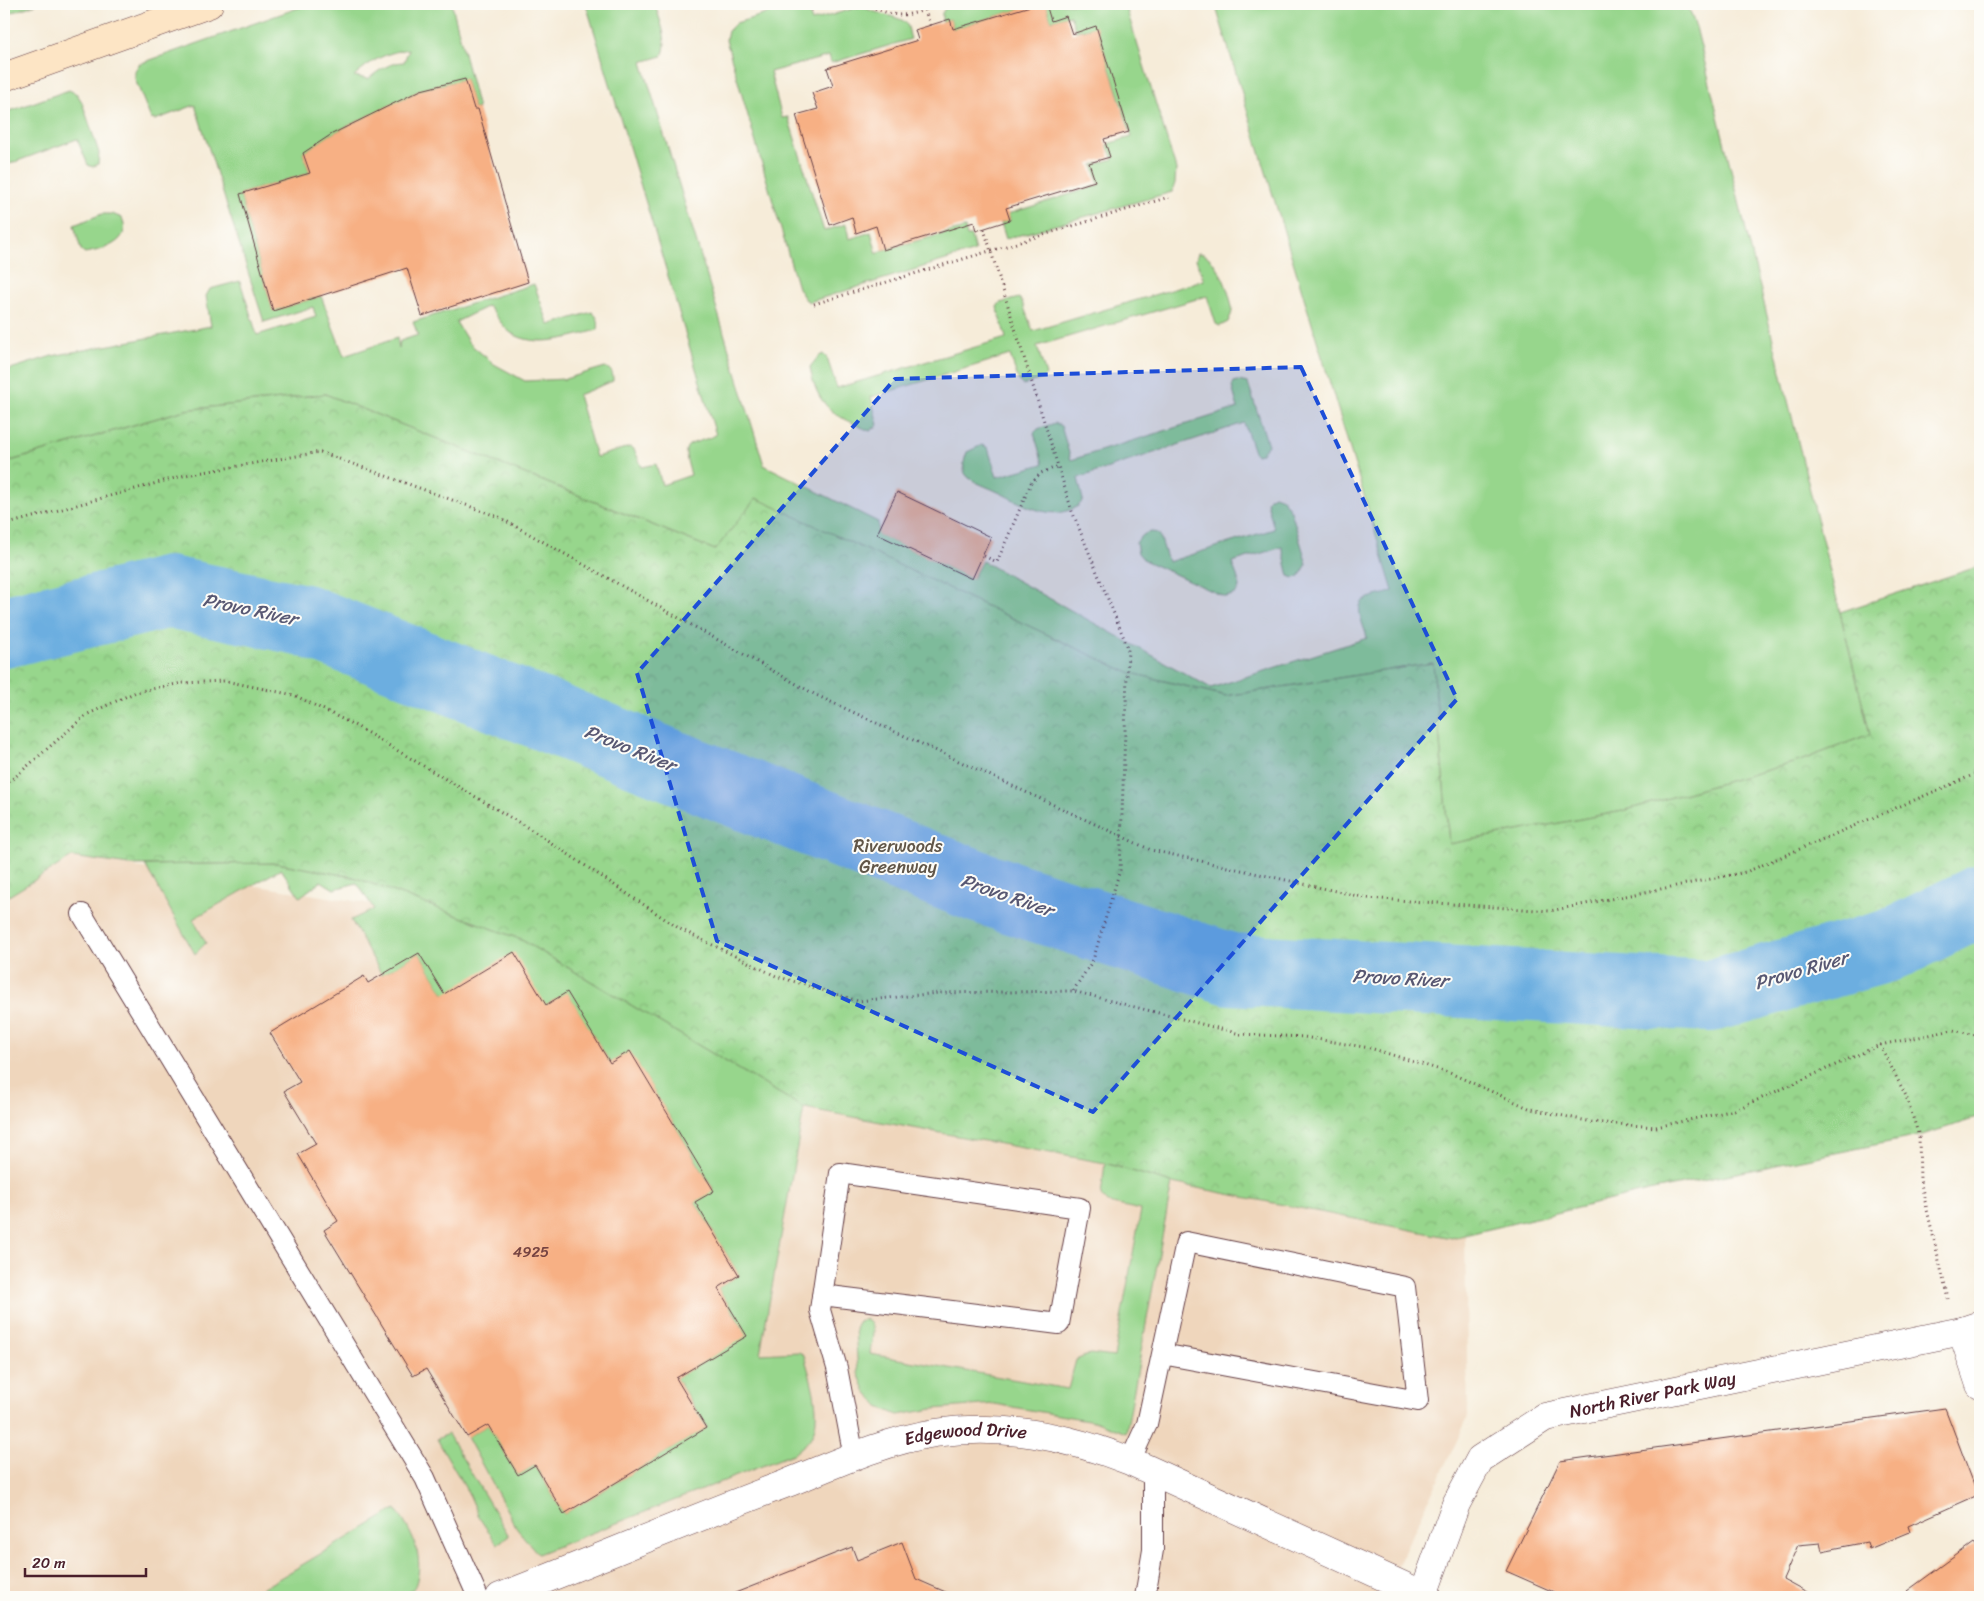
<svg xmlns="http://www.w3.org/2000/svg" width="1984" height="1601" font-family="Sriracha,sans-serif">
<defs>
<pattern id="park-crowns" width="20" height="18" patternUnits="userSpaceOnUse" patternTransform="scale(1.25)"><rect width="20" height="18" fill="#97d68c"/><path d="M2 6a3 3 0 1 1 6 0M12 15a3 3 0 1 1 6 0" fill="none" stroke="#84b779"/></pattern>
</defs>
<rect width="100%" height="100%" fill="#fdfcf7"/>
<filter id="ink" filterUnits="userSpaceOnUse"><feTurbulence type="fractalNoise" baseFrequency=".02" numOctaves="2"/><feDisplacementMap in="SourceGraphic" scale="10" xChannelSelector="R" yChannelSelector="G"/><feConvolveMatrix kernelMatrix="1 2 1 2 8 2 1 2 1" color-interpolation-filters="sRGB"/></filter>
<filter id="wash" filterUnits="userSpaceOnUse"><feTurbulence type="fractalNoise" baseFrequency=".0096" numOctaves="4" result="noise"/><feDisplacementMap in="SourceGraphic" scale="20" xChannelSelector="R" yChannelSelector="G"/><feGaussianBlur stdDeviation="1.12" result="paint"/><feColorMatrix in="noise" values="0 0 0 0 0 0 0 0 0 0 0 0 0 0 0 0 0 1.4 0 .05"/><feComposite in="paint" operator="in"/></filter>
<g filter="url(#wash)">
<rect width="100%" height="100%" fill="#f6ecd9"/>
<polygon fill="#efd6bc" points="72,857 463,918 764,1096 1465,1234 1468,1417 1383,1597 4,1597 4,898"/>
<g fill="#97d68c" stroke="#707a5c" fill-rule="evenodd">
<polygon points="4,4 37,4 4,15"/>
<path d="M309 4H456L452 5 478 109H474L465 79 421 90 332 134 303 153 310 173 240 194 273 311 321 296 344 356 397 338 399 348 400 341 418 335 413 322 534 284 549 325 592 312C599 318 599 322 598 330 570 337 537 349 511 333 503 327 495 314 488 306L456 322 469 343 494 364 525 381 565 379 605 367C612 370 613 373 613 381L578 395 596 457 629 447 634 449 642 467 656 464 662 485 691 475C680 438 686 448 716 435L586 4H655C659 19 670 42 662 56L642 62 764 465 878 522V534L972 579 982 561 1211 688 1367 638C1365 627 1352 606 1366 599 1375 595 1385 595 1393 591L1215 4H1687L1696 27 1870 734 1800 761 1623 811 1449 844 1433 663 1226 696 1127 672 757 499 715 550 325 394 185 410 4 463V371L52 356 211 326 206 296 210 289 240 281 257 335 316 317 313 307 264 322 195 105 155 120 151 119 135 79V71L139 64ZM409 49 404 62C390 62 378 71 368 79L354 76C370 61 387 52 409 49Z"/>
<path d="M799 4H806L812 21 862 6C873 14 900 16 906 23 909 27 909 34 911 39L831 63 829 56 770 72 782 118 788 117 824 231 846 224 849 239 871 232 877 254 883 250 965 228 967 236H971L975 251 809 302 805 299 798 288 726 40 728 31 736 23Z"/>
<polygon points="948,4 1037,4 953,29 950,19 942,22 942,13"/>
<polygon points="1046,4 1125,4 1176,169 1175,183 1172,192 1006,239 1001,223 1010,220 1008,214 1099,185 1093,165 1113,159 1107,144 1132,137 1096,27 1076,31 1070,15 1051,21"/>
<polygon points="69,90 77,94 82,102 99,153 98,164 93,167 88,165 77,139 4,166 4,113"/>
<path d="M102 214H112L122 218C133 241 104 250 85 253L81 250 74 225Z"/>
<path d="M1198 253C1216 252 1232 296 1232 311 1232 314 1229 319 1228 322L1220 326 1216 324 1207 296 1037 346 1046 375 1042 379 1023 385 1019 382 1010 355 871 397 878 425 870 431C835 416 817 408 810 367L818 357 823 354 827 358 837 388 1006 338 997 307 1000 303 1019 298 1022 302 1033 331 1204 280 1196 259Z"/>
<path d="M1238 381 1248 383 1268 445 1261 454 1256 455 1254 452 1244 423 1078 478 1083 500C1080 505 1077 507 1072 509 1047 521 1018 501 996 491 988 487 975 483 968 477 961 471 964 460 967 452L982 445 988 448 997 477 1043 464 1034 433 1038 429 1055 423 1061 426 1071 460 1238 408 1232 387 1234 382Z"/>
<path d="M1274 495 1282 498 1291 511 1307 564 1299 577 1294 578 1289 576 1282 547 1232 562C1236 577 1249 593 1225 597L1144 560 1138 553 1136 543C1142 535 1147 530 1158 533L1160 536 1168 562 1274 529 1267 502 1269 498Z"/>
<path d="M277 863 354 877 520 939 804 1108 760 1354 799 1352 804 1355C810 1377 825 1419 809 1440 805 1445 799 1449 795 1453L538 1554 517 1529 467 1437 488 1425 518 1475 535 1465 564 1514 707 1427 676 1378 747 1335 718 1288 739 1275 695 1202 714 1190 630 1052 610 1063 567 993 546 1005 444 994 419 953 382 975 351 920 374 909 357 883 334 889 321 881 300 897 281 869 193 919 206 943 195 954 145 865Z"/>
<path d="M1105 1163 1172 1183 1126 1433 1094 1421 995 1404 933 1409 898 1415 879 1407 865 1390 858 1373 855 1328 858 1322 866 1319C878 1328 871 1340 870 1354L1068 1389 1076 1360 1090 1354 1114 1357 1141 1210 1108 1203 1101 1196Z"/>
<polygon points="448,1434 509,1536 497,1544 480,1519 470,1496 437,1439"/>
<path d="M396 1509C409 1529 422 1549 418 1575 417 1580 416 1586 412 1590 410 1592 404 1594 401 1595L402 1597H248Z"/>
</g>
<polygon fill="url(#park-crowns)" stroke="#707a5c" points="325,394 715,550 756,498 1127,672 1226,696 1433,663 1449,844 1623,811 1800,761 1870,734 1840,612 1980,566 1980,1117 1919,1136 1648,1191 1452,1238 1172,1183 1105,1163 804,1108 520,939 354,877 277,863 129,865 72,857 4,899 4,463 185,410"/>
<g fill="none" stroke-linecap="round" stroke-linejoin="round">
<polyline stroke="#6caee0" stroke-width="72" points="4,632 169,592 304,620 979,887 1230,969 1710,996 1891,945 1980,901"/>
</g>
<g id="blocks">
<g fill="#f7b084">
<polygon points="1037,4 1046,4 1051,21 1066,16 1072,34 1096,26 1129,132 1104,139 1110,157 1089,163 1095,181 1006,208 1010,220 976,231 974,222 883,250 876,226 856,233 852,217 830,225 796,115 818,109 812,93 833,86 827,68 918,40 915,30 950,19 953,29"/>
<polygon points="465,79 474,109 478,109 528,282 422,316 407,268 273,311 240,194 310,173 303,153 332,134 421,90"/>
<polygon points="897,492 991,537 972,579 877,534"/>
<polygon points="514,952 546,1005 567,992 610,1063 630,1051 714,1191 695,1202 739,1275 718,1288 747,1336 676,1378 706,1428 564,1514 535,1465 518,1475 488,1425 467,1437 426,1369 413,1376 324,1230 338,1221 298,1154 316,1144 284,1091 300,1082 270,1033 364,976 368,983 419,953 444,994"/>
<polygon points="1945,1408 1978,1495 1908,1526 1910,1532 1869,1549 1867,1542 1822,1551 1820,1543 1798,1545 1783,1579 1816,1597 1565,1597 1506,1571 1560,1461"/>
<polygon points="902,1542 916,1579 957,1597 725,1597 852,1547 857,1560"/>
<polygon points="1973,1543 1978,1549 1980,1547 1980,1597 1912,1597 1907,1591"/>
</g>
</g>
</g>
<g filter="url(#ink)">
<use href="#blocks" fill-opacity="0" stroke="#643e45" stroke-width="1"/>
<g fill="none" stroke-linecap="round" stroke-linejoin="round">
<g stroke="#643e45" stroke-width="22">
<g id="lane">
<polyline points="82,914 425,1478 478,1597"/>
<polyline points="822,1295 1059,1324 1080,1208 840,1173 820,1310 837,1368 854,1457"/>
<polyline points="1130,1461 1147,1424 1186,1242 1405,1287 1418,1401 1162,1354"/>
<polyline points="1145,1597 1153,1550 1153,1471"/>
</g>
</g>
<g stroke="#643e45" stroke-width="29">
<g id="street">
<polyline points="1962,1331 1980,1385"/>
<path id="s1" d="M1423 1595 1456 1504 1480 1459 1545 1417 1962 1331 1980 1325"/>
<path id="s2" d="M500 1597C595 1560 689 1520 785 1484 833 1465 883 1441 935 1433 1003 1423 1067 1436 1130 1461L1428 1597"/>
</g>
</g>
<g stroke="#643e45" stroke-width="29">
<polyline id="secondary" points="4,77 209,4"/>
</g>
<g stroke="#643e45" stroke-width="3" stroke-dasharray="1 4" stroke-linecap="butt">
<path d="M866 4C899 20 907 17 940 4"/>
<polyline points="811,10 831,4"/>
<polyline points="925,10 930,25"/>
<polyline points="984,229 1072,511 1128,648 1120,870 1093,960 1073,991"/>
<polyline points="814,304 1169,197"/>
<polyline points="4,525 186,475 320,452 499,517 816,695 1151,850 1367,898 1550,911 1746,872 1980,772"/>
<polyline points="984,556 997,562 1031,483 1041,473 1059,466"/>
<polyline points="4,784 15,777 86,715 136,692 182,683 225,681 294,695 356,726 535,832 680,929 776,976 858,1001 938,993 1073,991 1240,1034 1304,1037 1370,1048 1450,1073 1531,1109 1592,1122 1656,1127 1735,1110 1880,1045 1953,1030 1980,1036"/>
<polyline points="1880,1045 1906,1096 1919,1136 1920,1180 1948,1299"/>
</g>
<use href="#lane" stroke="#fff" stroke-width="20"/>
<use href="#street" stroke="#fff" stroke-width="28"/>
<use href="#secondary" stroke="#fde5c5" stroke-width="28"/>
</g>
</g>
<path fill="#1d4ed8" fill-opacity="0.2" stroke="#1d4ed8" stroke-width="4" stroke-dasharray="10 6" stroke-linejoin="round" d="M1301 367 1457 699 1093 1112 717 941 637 673 895 379Z"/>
<g text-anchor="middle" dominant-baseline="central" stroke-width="4" stroke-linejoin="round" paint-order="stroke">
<g font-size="15" fill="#754341">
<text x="531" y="1252">4925</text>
</g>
<g font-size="18" fill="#615648" stroke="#fdfcf7">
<text x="898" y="846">Riverwoods<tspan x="898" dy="21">Greenway</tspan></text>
</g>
<g font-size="18" fill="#4a1f2b" stroke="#fdfcf7">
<text stroke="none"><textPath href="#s1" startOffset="335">North River Park Way</textPath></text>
<text stroke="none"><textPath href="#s2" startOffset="496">Edgewood Drive</textPath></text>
</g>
<g font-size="19" font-style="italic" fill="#585873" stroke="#fdfcf7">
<text transform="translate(250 609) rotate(12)">Provo River</text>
<text transform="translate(630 748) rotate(22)">Provo River</text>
<text transform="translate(1007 895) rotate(19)">Provo River</text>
<text transform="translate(1801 970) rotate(-16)">Provo River</text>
<text transform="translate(1400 978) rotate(3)">Provo River</text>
</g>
</g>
<rect width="1984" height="1601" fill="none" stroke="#fdfcf7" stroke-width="20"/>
<path d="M25 1568v8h121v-8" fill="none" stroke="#4a1f2b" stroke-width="2.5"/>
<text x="32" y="1568" font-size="15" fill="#4a1f2b" stroke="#fdfcf7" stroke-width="4" paint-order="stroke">20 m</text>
</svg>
